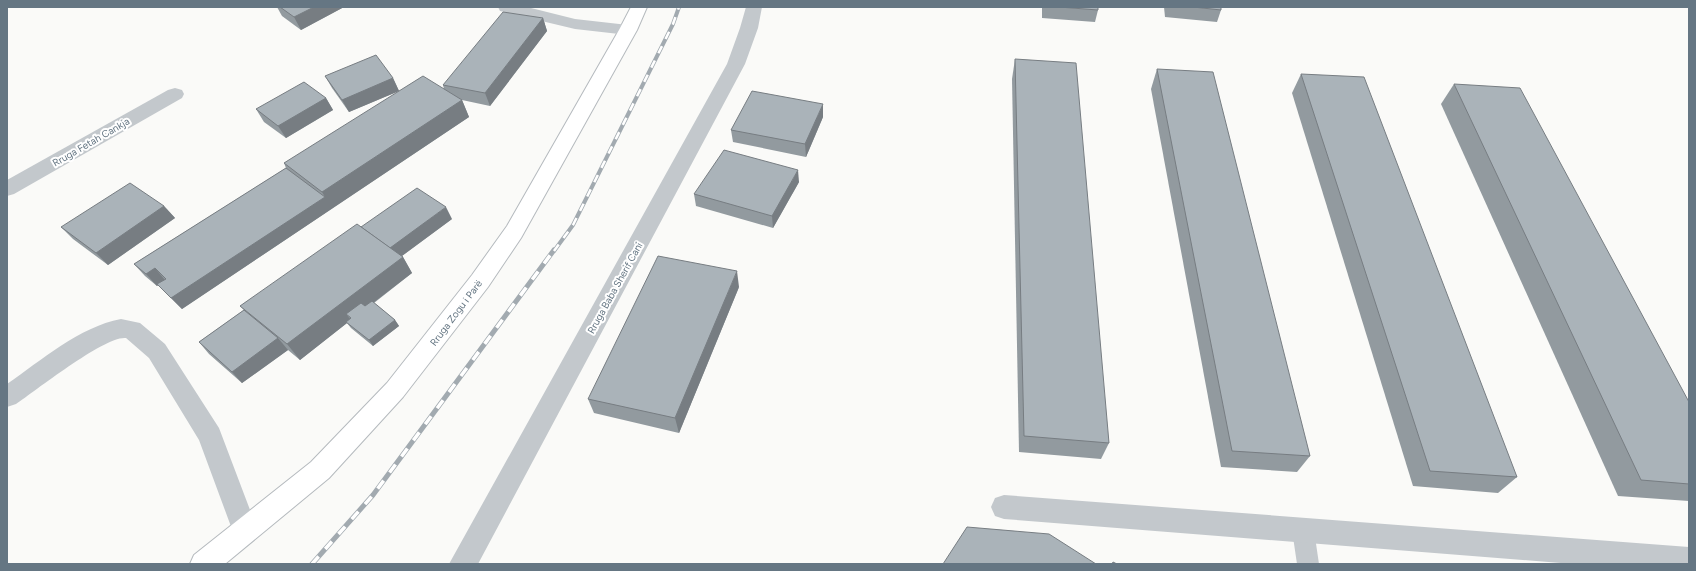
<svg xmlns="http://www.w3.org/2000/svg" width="1696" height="571" font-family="Figtree,sans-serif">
<rect width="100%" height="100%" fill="#fafaf8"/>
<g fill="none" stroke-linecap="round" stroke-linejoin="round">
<g stroke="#b5babe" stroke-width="2">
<polygon id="primary" points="631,7 647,7 637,30 521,238 488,287 403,397 329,478 225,564 190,564 194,555 311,462 387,383 472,275 507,226 619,30"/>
</g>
<polygon fill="#c3c8cc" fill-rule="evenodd" points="1303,520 1311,523 1314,530 1319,564 1297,564 1292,530 1295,523"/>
<g fill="#c3c8cc" fill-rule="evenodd">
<polygon points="498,7 527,7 575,19 628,25 634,26 637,30 634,34 628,35 575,29 500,11"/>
<polygon points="746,7 762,7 758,28 745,64 478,564 449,564 727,64 740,28"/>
<polygon points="175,88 182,90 184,94 182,98 14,194 7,196 7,180 168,90"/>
<path d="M121 319 140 323 165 344 219 428 258 531 254 540 245 544 236 540 199 440 149 358 126 338C106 335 35 391 16 404L7 407V384C42 360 79 327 121 319Z"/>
<polygon points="1004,495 1689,547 1689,564 1573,564 1004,519 995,516 991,507 995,498"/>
</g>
<use href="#primary" fill="#fff" fill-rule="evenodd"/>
<g stroke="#a2aab0" stroke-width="4">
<polyline id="rail-far1" points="554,251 573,225 673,24 679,7"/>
</g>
<g stroke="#a2aab0" stroke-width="5">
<polyline id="rail" points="312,564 373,495 554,250"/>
</g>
<use href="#rail-far1" stroke="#fff" stroke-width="2.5" stroke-dasharray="8" stroke-linecap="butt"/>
<use href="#rail" stroke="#fff" stroke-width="3.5" stroke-dasharray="10" stroke-linecap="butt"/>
</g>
<g fill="#929a9f">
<polygon points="277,7 344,7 301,30 282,16"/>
<polygon points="1042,7 1098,7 1098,10 1095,22 1042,18"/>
<polygon points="1164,7 1221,7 1221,10 1217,22 1165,17"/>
<polygon points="543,18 547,31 490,106 462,100 469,117 182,309 158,285 157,286 145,276 134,264 286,168 284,163 444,89 443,85"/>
<polygon points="1015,59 1109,443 1101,459 1019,452 1012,79"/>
<polygon points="1157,69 1310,456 1297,472 1221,467 1151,89"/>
<polygon points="1301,74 1517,477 1498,493 1413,486 1292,93"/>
<polygon points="325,76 393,78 399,91 349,112 332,88"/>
<polygon points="1454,84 1689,402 1689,501 1618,496 1441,104"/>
<polygon points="326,98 333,110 286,138 264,122 256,109"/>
<polygon points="823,117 806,157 733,142 731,130"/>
<polygon points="799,182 773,228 696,206 694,194"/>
<polygon points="164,206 175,218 108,265 73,239 61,227"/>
<polygon points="452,219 402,256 403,257 412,273 374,303 395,320 399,326 373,346 351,328 347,323 300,360 288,350 242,383 209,354 199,342 244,310 240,306 361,227"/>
<polygon points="739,287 679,433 594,413 588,399"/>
</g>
<g fill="#777d82">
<polygon points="314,7 344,7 301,30 294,17"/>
<polygon points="543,18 547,31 490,106 485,93"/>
<polygon points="393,78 399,91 349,112 342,100"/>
<polygon points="326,98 333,110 286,138 278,126"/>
<polygon points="462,100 469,117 182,309 171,298 325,197 322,192"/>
<polygon points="823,104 823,117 806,157 805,144"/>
<polygon points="798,170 799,182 773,228 772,216"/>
<polygon points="164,206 175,218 108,265 96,253"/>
<polygon points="446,207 452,219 395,261 388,249"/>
<polygon points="403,257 412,273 352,319 346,314 351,320 346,322 347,323 300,360 287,344"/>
<polygon points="155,268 165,280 157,286 146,274"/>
<polygon points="737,271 739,287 679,433 675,418"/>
<polygon points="395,320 399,326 373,346 369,340"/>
<polygon points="278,338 288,350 242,383 232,372"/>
</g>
<g fill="#aab3b9" stroke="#777d82">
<polygon points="280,7 314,7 294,17"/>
<polygon points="1059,7 1098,7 1098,10"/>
<polygon points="1193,7 1221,7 1221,10"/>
<polygon points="503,12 543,18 485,93 443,85"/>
<polygon points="376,55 393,78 342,100 325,76"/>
<polygon points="1015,59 1076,63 1109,443 1024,436"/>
<polygon points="1157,69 1213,72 1310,456 1232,451"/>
<polygon points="1301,74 1364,77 1517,477 1430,471"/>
<polygon points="423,76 462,100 322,192 284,163"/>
<polygon points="304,82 326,98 278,126 256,109"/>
<polygon points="1454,84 1520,88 1689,402 1689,484 1641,480"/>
<polygon points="752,91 823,104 805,144 731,130"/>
<polygon points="724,150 798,170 772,216 694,194"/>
<polygon points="286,168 325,197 171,298 157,284 166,279 155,268 146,274 134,264"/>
<polygon points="130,183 164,206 96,253 61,227"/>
<polygon points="417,188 446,207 390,248 361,227"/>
<polygon points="357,224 403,257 287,344 240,306"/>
<polygon points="658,256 737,271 675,418 588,399"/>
<polygon points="372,301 395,320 369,340 346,322 351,318 346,314 361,303 365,306"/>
<polygon points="244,310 278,338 232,372 199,342"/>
<polygon points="967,527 1049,534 1096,564 943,564"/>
<polygon points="1113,562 1117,564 1112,564"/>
</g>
<g text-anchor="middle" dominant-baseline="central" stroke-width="4" stroke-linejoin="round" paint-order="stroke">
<g font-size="10" fill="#657683" stroke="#fff">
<text transform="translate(91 142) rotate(-30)">Rruga Fetah Cankja</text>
<text transform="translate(615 288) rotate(-61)">Rruga Baba Sherif Cani</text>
<text transform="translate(456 313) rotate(-53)">Rruga Zogu i Parë</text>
</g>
</g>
<rect width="1696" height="571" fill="none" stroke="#657683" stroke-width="16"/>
</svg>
